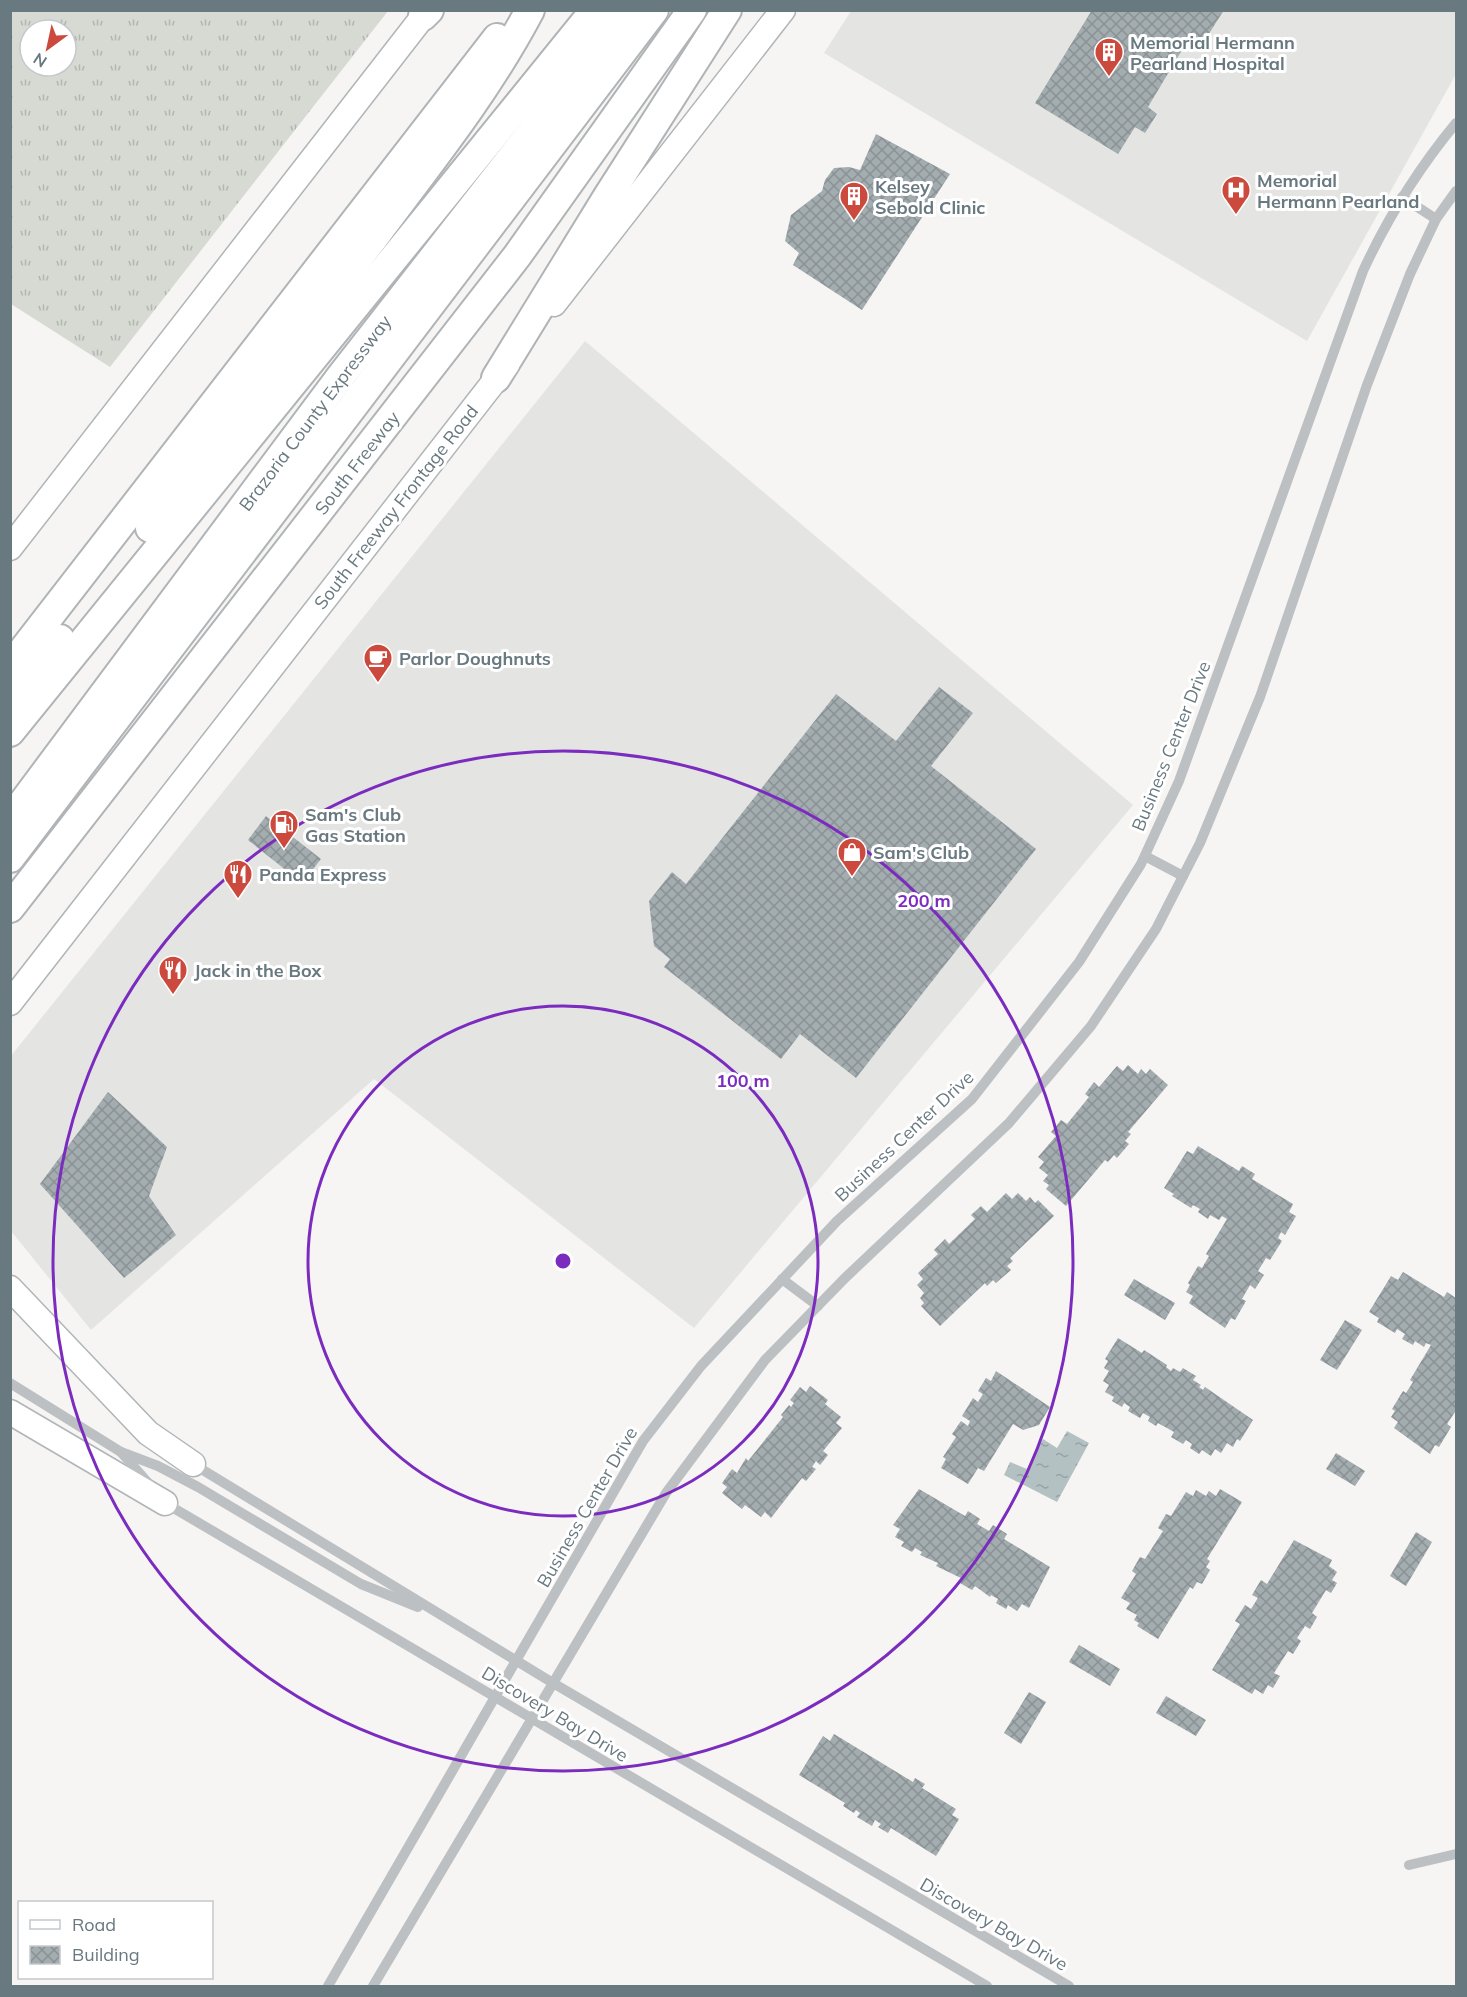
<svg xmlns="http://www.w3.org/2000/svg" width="1467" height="1997" font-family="Mulish,sans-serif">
<defs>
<pattern id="grass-tufts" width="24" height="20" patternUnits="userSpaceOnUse" patternTransform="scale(1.5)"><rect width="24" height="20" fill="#d6dad3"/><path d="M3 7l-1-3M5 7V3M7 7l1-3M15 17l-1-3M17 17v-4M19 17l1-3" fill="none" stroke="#b2b6b0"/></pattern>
<pattern id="water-ripples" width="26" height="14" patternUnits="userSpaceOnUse" patternTransform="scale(1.5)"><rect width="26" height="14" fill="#b4c1c3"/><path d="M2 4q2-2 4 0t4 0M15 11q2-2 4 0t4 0" fill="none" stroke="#96a2a4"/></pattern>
<pattern id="building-cross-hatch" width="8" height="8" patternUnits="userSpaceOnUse" patternTransform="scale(1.5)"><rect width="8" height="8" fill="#a3acaf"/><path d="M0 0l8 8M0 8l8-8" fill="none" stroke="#899194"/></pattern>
</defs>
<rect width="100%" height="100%" fill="#f6f5f3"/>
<g fill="#e4e5e3">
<polygon points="851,11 1456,11 1456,74 1307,341 824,53"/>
<polygon points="585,341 1133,805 694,1328 374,1079 91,1330 11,1231 10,1057"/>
</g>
<path fill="url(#grass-tufts)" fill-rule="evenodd" d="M10 11 11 10 388 11 110 367 11 304ZM30 30H66V66H30Z"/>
<polygon fill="url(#water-ripples)" points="1067,1431 1089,1443 1057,1502 1004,1475 1010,1462 1027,1469 1043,1439 1057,1448"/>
<g fill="url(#building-cross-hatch)">
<polygon points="1092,10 1224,10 1198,51 1185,45 1148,107 1157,114 1145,133 1135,127 1118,154 1035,103"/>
<polygon points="876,134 950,174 862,310 793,265 799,253 785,241 791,215 822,191 825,180 834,168 849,167 860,170"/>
<polygon points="939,687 973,713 931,766 1036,849 856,1078 800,1034 781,1059 664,967 670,959 654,946 649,901 672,872 686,884 836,694 896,741"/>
<polygon points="266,816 321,859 302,883 248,840"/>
<polygon points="1128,1065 1138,1074 1141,1069 1146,1074 1150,1069 1168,1085 1128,1132 1131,1134 1125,1141 1129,1144 1117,1158 1114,1155 1108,1162 1105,1160 1066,1206 1046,1189 1049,1185 1043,1181 1048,1175 1039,1168 1044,1162 1038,1157 1056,1136 1051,1132 1061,1120 1067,1124 1089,1097 1085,1094 1094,1082 1099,1087 1117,1066 1123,1071"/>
<polygon points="108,1092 167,1147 149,1196 176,1235 124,1278 40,1184"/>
<polygon points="1198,1146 1239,1171 1242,1166 1255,1174 1252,1179 1293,1204 1289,1212 1296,1216 1285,1235 1281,1232 1278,1238 1282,1241 1270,1260 1266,1258 1258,1271 1264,1275 1255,1289 1250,1285 1242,1299 1246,1301 1235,1320 1231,1318 1225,1328 1189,1303 1193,1296 1186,1292 1190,1285 1188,1283 1198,1266 1202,1268 1209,1256 1206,1254 1227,1219 1222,1216 1219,1220 1210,1215 1208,1219 1198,1212 1200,1209 1193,1205 1191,1208 1172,1196 1174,1194 1164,1188 1187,1151 1193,1154"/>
<polygon points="1006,1193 1012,1199 1018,1193 1026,1201 1030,1197 1035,1203 1038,1200 1054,1216 1010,1258 1013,1261 1007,1266 1011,1270 996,1283 993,1280 987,1286 985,1283 940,1326 921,1306 924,1303 920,1298 924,1293 917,1285 923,1279 918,1273 938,1254 934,1250 945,1239 949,1244 975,1219 971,1215 981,1206 987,1212"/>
<polygon points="1403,1272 1444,1297 1447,1292 1456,1298 1456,1413 1455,1412 1447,1424 1451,1427 1439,1447 1435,1445 1430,1454 1394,1428 1398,1422 1391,1417 1395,1411 1392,1409 1403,1391 1406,1393 1413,1382 1410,1380 1431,1345 1426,1343 1424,1347 1415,1341 1413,1345 1402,1339 1405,1334 1397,1329 1395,1333 1377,1322 1379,1318 1369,1312 1391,1276 1398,1280"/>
<polygon points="1134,1279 1175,1303 1165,1320 1124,1295"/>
<polygon points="1345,1320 1362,1330 1337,1370 1320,1360"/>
<polygon points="1118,1338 1142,1353 1144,1350 1167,1365 1166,1367 1171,1371 1173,1368 1180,1372 1183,1368 1196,1376 1193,1380 1201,1385 1199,1387 1203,1390 1205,1387 1253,1420 1240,1441 1237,1439 1233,1447 1227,1443 1221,1453 1215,1449 1211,1456 1202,1450 1199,1454 1190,1448 1192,1444 1186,1440 1183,1444 1171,1437 1174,1432 1158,1423 1156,1426 1148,1421 1150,1417 1143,1413 1140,1418 1128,1411 1130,1407 1124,1403 1122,1407 1112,1401 1114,1397 1105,1392 1109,1385 1103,1381 1109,1371 1104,1368 1108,1361 1105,1359"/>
<polygon points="996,1371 1050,1407 1039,1425 1023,1430 1013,1424 984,1471 978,1468 968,1484 941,1468 946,1459 943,1457 956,1437 952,1434 961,1421 968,1426 970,1421 962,1416 973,1398 978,1402 983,1394 978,1391 986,1378 991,1381"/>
<polygon points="810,1386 828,1400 825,1404 841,1417 836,1423 842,1428 823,1451 828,1455 820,1465 816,1461 812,1467 816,1469 806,1481 802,1478 771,1518 765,1512 761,1517 745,1505 742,1509 722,1493 727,1487 722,1483 732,1469 737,1473 746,1458 748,1461 783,1417 781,1415 789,1405 791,1407 794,1403 790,1400 800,1387 806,1392"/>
<polygon points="1336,1453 1365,1471 1355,1486 1326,1469"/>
<polygon points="919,1489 965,1516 968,1511 980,1519 977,1524 989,1531 993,1525 1007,1534 1004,1539 1050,1567 1029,1608 1022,1604 1017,1611 1008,1605 1006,1609 996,1603 998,1599 991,1595 990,1597 975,1586 972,1590 960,1583 963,1579 936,1566 938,1563 920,1555 922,1552 915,1548 912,1552 901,1546 904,1542 895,1537 900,1529 893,1525"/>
<polygon points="1220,1489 1242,1502 1207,1559 1210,1561 1206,1567 1210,1570 1202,1584 1197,1582 1193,1589 1190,1587 1158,1639 1137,1626 1139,1623 1134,1620 1137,1615 1126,1609 1130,1603 1121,1598 1136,1574 1132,1571 1140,1557 1145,1559 1163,1531 1158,1528 1166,1514 1171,1516 1186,1492 1193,1496 1196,1490 1206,1496 1209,1491 1216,1496"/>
<polygon points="1416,1532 1432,1542 1406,1586 1390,1576"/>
<polygon points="1294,1540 1332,1560 1329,1566 1337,1572 1332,1580 1337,1583 1331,1593 1326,1590 1312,1613 1317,1617 1310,1629 1305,1626 1297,1638 1301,1641 1293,1654 1288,1651 1274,1673 1280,1676 1273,1688 1268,1685 1263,1694 1255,1689 1252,1694 1212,1670 1240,1624 1235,1621 1245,1605 1251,1609 1258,1598 1252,1595 1261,1580 1267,1584"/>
<polygon points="1079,1645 1120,1669 1110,1686 1069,1662"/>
<polygon points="1029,1692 1046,1702 1021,1744 1004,1733"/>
<polygon points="1166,1696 1206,1720 1196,1736 1156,1713"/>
<polygon points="834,1734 913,1782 915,1778 925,1784 922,1788 956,1809 952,1815 959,1819 936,1856 891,1828 888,1833 878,1827 881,1824 875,1820 872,1826 857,1817 860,1813 856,1810 854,1813 843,1806 845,1803 799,1775 823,1736 830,1741"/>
</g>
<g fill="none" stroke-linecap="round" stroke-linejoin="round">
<g stroke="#b0b5b7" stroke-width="27">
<g id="major">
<polyline points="554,304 783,10"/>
<polyline points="10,548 428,10"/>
<polyline points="10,1003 507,365"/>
<polyline points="10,1288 148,1433 193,1464"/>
<polyline points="10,1412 165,1503"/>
</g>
</g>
<g stroke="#b0b4b6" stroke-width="32">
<g id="highway">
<polyline points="423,16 429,10"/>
<polyline points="496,378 608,196 727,10"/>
<path d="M150 528C229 432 303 332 378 232 432 160 488 90 530 10"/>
<polyline points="10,667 497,38"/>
<polyline points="10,700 60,639"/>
<polyline points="10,732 595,10"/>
<polyline points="10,820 341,376 627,10"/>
<polyline points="10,858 654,10"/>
<polyline points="10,908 517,256 692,10"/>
</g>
</g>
<g stroke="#bcc0c2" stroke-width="10">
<polyline points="1402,197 1436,219"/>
<polyline points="1145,856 1183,876"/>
<polyline points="782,1279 818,1306"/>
<polyline points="10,1383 121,1452 158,1466 198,1487 361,1584 418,1607"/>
<polyline points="121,1452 149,1484"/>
<polyline points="193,1464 553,1683 1069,1986"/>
<polyline points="165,1503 987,1986"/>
<polyline points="1409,1865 1456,1854"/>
<path d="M328 1986 643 1441 701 1366 837 1221 972 1099 1079 962 1141 864 1179 781 1363 271C1388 217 1418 169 1456 123"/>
<polyline points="373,1986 666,1493 765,1360 845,1278 1009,1123 1091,1026 1156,929 1200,843 1260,697 1367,385 1410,274 1436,219 1456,191"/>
</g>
<use href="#major" stroke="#fff" stroke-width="24"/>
<use href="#highway" stroke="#fff" stroke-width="28"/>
</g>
<g fill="none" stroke="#7b2cbf" stroke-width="3">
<circle cx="563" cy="1261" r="255"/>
<circle cx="563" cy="1261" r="510"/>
</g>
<defs>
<g id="building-pin" transform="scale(1.5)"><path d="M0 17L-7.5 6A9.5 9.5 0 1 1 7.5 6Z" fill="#cc493d" stroke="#fff"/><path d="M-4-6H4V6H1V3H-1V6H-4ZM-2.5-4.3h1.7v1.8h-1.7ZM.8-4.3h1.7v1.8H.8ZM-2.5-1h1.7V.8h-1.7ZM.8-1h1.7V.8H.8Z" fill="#fff"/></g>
<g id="hospital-pin" transform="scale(1.5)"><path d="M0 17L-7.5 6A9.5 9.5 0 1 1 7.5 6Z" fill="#cc493d" stroke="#fff"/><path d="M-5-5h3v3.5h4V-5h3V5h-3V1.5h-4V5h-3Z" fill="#fff"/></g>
<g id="cafe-pin" transform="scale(1.5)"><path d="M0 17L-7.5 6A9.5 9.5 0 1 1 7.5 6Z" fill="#cc493d" stroke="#fff"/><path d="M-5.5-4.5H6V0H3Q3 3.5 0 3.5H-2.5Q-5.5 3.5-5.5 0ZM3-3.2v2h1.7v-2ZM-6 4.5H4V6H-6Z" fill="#fff"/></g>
<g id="fuel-pin" transform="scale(1.5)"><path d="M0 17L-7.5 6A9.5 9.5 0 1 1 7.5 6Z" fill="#cc493d" stroke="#fff"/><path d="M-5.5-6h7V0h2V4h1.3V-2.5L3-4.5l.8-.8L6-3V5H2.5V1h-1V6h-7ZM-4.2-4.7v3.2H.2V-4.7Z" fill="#fff"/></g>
<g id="shop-pin" transform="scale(1.5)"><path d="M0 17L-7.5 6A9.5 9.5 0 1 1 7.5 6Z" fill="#cc493d" stroke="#fff"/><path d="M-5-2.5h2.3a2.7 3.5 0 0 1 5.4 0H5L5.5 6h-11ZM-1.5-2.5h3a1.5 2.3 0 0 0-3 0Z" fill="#fff"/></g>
<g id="restaurant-pin" transform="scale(1.5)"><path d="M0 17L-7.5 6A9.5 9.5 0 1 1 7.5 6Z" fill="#cc493d" stroke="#fff"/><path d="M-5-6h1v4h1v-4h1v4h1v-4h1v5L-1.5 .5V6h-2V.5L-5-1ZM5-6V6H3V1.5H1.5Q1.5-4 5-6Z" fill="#fff"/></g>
</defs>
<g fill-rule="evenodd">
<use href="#building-pin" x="1109" y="52"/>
<use href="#hospital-pin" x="1236" y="190"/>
<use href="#building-pin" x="854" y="196"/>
<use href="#cafe-pin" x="378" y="658"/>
<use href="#fuel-pin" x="284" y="824"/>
<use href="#shop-pin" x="852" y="852"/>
<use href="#restaurant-pin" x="238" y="874"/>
<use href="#restaurant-pin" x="173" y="970"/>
</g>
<g text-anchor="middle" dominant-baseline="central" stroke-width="6" stroke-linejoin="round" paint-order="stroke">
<g font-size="18" font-weight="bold" fill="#697980" stroke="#fff" text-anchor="start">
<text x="1130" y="42">Memorial Hermann<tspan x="1130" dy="21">Pearland Hospital</tspan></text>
<text x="1257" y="180">Memorial<tspan x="1257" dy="21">Hermann Pearland</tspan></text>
<text x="875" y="186">Kelsey<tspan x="875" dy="21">Sebold Clinic</tspan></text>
<text x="399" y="658">Parlor Doughnuts</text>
<text x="305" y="814">Sam's Club<tspan x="305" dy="21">Gas Station</tspan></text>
<text x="873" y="852">Sam's Club</text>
<text x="259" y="874">Panda Express</text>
<text x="194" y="970">Jack in the Box</text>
</g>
<g font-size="18" fill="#697980" stroke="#fff">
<text transform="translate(315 413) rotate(-53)">Brazoria County Expressway</text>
<text transform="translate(357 463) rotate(-52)">South Freeway</text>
<text transform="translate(396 507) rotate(-52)">South Freeway Frontage Road</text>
<text transform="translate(1171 746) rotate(-68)">Business Center Drive</text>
<text transform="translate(904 1136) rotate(-43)">Business Center Drive</text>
<text transform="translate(587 1507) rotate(-60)">Business Center Drive</text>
<text transform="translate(555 1714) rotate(31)">Discovery Bay Drive</text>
<text transform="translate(994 1924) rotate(30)">Discovery Bay Drive</text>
</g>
</g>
<circle cx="563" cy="1261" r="9" fill="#7b2cbf" stroke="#fff" stroke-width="3"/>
<g font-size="18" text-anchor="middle" font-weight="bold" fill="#7b2cbf" stroke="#fff" stroke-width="6" stroke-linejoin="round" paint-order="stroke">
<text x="924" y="907">200 m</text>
<text x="743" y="1087">100 m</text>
</g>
<rect width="1467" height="1997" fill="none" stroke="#697980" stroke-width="24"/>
<rect x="18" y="1901" width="195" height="78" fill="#ffffff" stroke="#c3c9cc" stroke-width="1.5"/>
<rect x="30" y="1920" width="30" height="9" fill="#ffffff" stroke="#c3c9cc" stroke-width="1.5"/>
<text x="72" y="1931" font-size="18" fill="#697980">Road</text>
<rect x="30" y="1946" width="30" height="18" fill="url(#building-cross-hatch)" stroke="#c3c9cc" stroke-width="1.5"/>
<text x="72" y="1961" font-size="18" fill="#697980">Building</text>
<g transform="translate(48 48) rotate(213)"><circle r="28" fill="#ffffff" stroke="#c3c9cc" stroke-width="1.5"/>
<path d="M0-4.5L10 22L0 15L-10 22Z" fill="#cc493d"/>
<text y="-9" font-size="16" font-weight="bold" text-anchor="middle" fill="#697980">N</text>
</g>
</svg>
